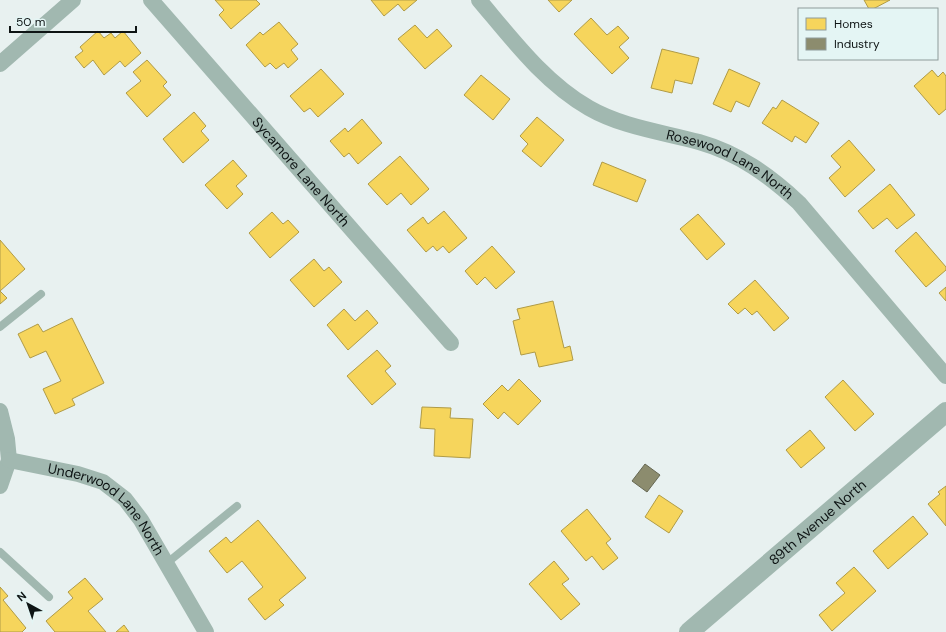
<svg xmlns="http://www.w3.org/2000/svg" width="946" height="632" font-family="'DM Sans',sans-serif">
<rect width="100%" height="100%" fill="#e8f1f0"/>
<g fill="#f6d55c" stroke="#b09b46">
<polygon points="215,0 256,0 260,4 231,29 219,15 224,10"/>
<polygon points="371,0 417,0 404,11 398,4 384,16"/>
<polygon points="548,0 572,0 559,12"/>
<polygon points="864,0 890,0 873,9 869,9"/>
<polygon points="591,18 607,35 618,26 629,38 619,47 629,58 612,74 574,34"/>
<polygon points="279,22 298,44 291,50 298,59 288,68 284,63 276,69 270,63 265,67 246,45 260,32 263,35"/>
<polygon points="415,25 427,38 437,29 452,46 425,69 398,39"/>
<polygon points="98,31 104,38 111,33 115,38 123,31 141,53 125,67 120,61 104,75 93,60 84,68 75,57 83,51 80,47"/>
<polygon points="662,49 699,58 692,84 675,80 672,93 651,88"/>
<polygon points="147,60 167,82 163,86 171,95 147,117 126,93 141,81 133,72"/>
<polygon points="321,69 344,94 318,117 310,108 304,112 290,96"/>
<polygon points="729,69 760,83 749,107 736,101 731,112 713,104"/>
<polygon points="932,70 938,77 943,72 946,76 946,109 939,115 914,86"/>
<polygon points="481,75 510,99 493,120 464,95"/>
<polygon points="782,100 819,123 806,143 795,136 792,142 762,123 773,107 776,109"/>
<polygon points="194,112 206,126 201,131 209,140 183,163 163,139"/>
<polygon points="537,117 564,140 541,167 522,151 528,144 520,136"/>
<polygon points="362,119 382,143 358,164 349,153 344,157 330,141 345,128 348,132"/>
<polygon points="849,140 875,170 845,197 829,178 841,167 831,156"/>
<polygon points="400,156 429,189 411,205 401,193 387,205 368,184"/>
<polygon points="233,160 247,176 236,186 243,194 227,209 205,185"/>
<polygon points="602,162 646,180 637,202 593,185"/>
<polygon points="890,184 915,215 897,229 887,218 873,229 858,211"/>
<polygon points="444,211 467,238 449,253 443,246 437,251 433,246 426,252 407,230 423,217 428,224"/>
<polygon points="272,212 283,224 288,220 299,232 270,258 249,233"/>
<polygon points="698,214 725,244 707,260 680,229"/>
<polygon points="916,232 946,267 946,270 926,287 895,251"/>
<polygon points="0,240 25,269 0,291 7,298 0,304"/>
<polygon points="492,246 515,272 496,289 485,277 477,285 465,271"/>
<polygon points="314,259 324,271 329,267 342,282 314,307 290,280"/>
<polygon points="755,280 789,318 774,331 757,311 752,315 745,308 738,314 728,304"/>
<polygon points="946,287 946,301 939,293"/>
<polygon points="553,301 564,348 570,346 573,360 539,367 535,352 521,355 513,321 520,319 517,309"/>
<polygon points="344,309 355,321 367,310 378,323 348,350 327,325"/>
<polygon points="72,318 104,383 72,399 75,405 55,414 43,389 61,381 46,351 30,358 18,334 38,324 43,332"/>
<polygon points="377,350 391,366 385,371 396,384 372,405 347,376"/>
<polygon points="519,379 541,401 518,425 504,412 498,419 483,404 502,385 508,391"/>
<polygon points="843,380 874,414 855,431 825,397"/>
<polygon points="422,407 451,408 450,418 473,419 470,458 434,456 435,429 420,428"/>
<polygon points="810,430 825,448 801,468 786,450"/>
<polygon points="946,486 946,526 928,504 940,494 938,492"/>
<polygon points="659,495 683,511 669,533 645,517"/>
<polygon points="587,509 611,539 606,543 618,558 603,570 592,556 586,561 561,531"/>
<polygon points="913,516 928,534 888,569 873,551"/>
<polygon points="258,520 306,578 279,600 284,605 265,620 248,599 263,587 242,561 227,573 209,551 226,537 231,543"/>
<polygon points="554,561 569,579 562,584 580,604 561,620 529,584"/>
<polygon points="854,567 876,591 832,631 819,615 845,593 836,583"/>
<polygon points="85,578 103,599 88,611 106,632 55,632 46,621 73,598 68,592"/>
<polygon points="0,587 8,596 3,600 26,628 22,632 0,632"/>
<polygon points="124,625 129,632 116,632"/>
</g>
<polygon fill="#8c8c6e" stroke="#666853" points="645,464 660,475 647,492 632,481"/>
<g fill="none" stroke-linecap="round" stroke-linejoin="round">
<g stroke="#a1b8b0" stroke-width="8">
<polyline points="0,327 41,294"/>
<polyline points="0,552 49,597"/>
<polyline points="167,563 237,506"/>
</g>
<g stroke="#a1b8b0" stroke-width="16">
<path id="s1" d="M151 0 451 343"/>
<path id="s2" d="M479 0C512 39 544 82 589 108 622 127 662 132 699 142 738 153 769 175 799 203L946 376"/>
<polyline points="0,64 73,0"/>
<polyline points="0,411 7,439 9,460 0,486"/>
<path id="s3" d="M9 460 78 474 103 482 125 499 141 520 206 632"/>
</g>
<path stroke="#a1b8b0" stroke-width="20" id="s4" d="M689 632 946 412"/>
</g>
<g text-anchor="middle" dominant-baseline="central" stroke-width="4" stroke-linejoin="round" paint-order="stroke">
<g font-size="14" fill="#0e1414" stroke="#e4f5f4">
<text stroke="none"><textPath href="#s2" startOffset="308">Rosewood Lane North</textPath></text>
<text stroke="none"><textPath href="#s1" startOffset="228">Sycamore Lane North</textPath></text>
<text stroke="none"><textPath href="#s3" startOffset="115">Underwood Lane North</textPath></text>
<text stroke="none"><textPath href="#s4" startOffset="169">89th Avenue North</textPath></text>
</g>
</g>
<rect x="798" y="8" width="140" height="52" fill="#e4f5f4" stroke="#8e9b9a"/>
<rect x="806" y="18" width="20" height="12" fill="#f6d55c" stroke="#8e9b9a"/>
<text x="834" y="28" font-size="12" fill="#0e1414">Homes</text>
<rect x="806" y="38" width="20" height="12" fill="#8c8c6e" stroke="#8e9b9a"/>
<text x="834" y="48" font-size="12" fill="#0e1414">Industry</text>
<g transform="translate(28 604) rotate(320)" stroke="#e4f5f4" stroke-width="3" paint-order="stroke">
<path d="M0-3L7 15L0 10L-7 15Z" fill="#0e1414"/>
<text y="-6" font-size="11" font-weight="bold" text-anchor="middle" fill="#0e1414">N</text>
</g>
<path d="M10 26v6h126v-6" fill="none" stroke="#0e1414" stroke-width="2"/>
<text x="16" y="26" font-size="12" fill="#0e1414" stroke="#e4f5f4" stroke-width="3" paint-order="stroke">50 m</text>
</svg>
